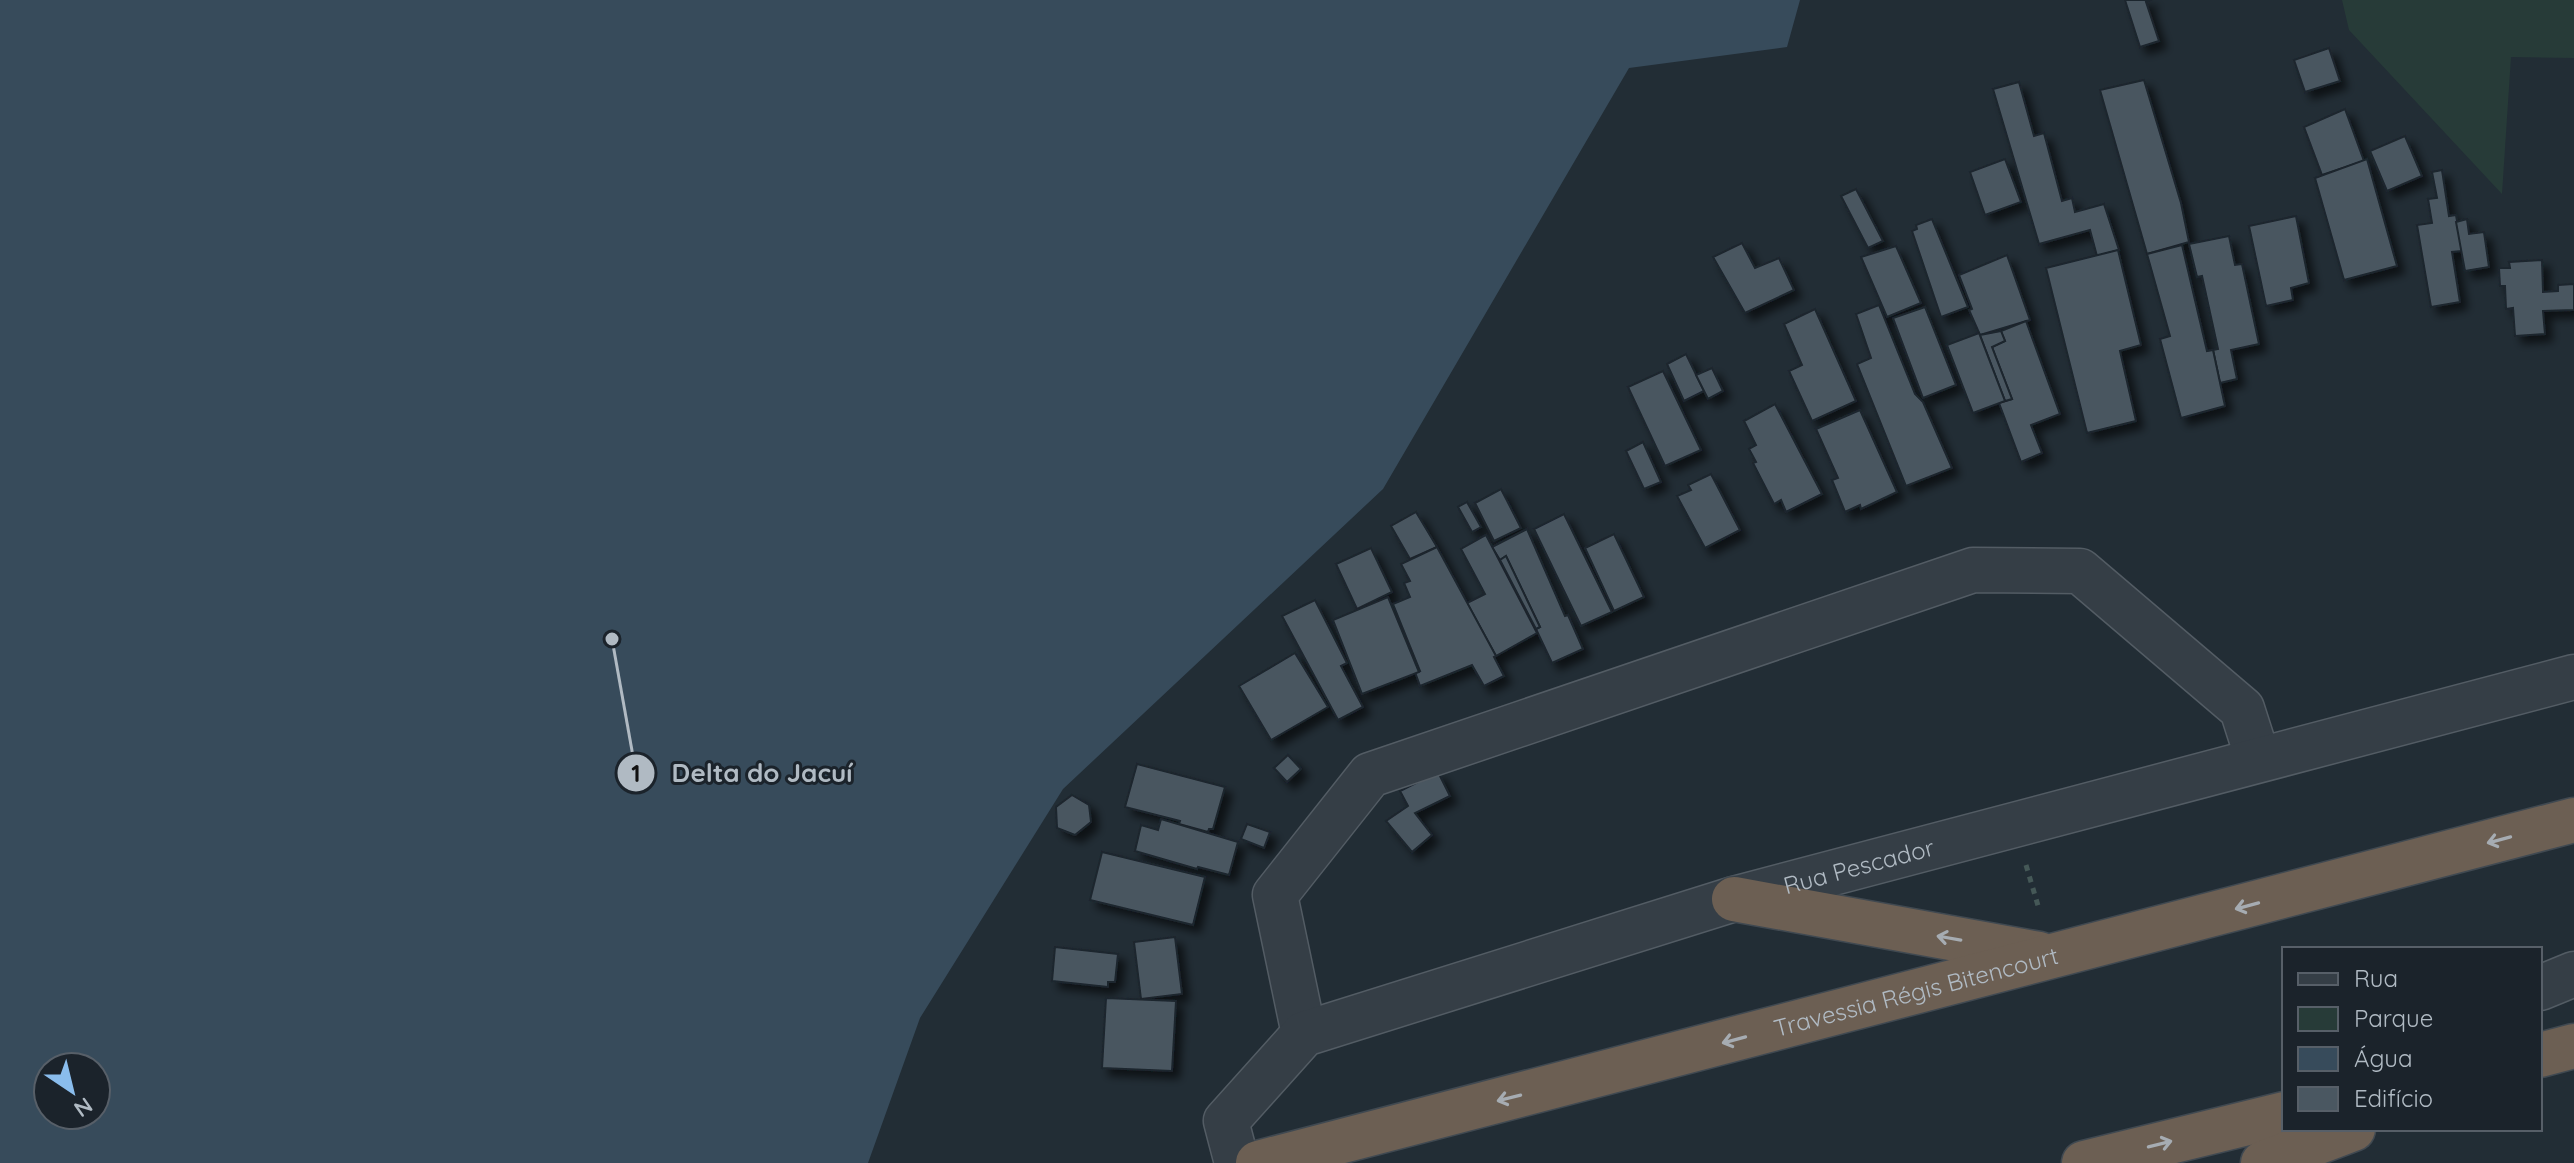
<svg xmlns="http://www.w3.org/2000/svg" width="2574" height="1163" font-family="Quicksand,sans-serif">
<defs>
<filter id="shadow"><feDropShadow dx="7" dy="7" stdDeviation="4" flood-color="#0009"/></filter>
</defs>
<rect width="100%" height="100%" fill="#222d35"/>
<polygon fill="#273b38" points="2342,0 2574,0 2574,58 2511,57 2502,194 2349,30"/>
<path fill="#374b5b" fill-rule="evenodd" d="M0 0H1800L1787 47 1629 68 1383 489 1063 789 920 1018 868 1163H0ZM48 1067H96V1115H48Z"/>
<g fill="#4a5761" stroke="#1d252d" stroke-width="2" filter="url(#shadow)">
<polygon points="2125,0 2152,0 2146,2 2159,41 2140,47"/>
<polygon points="2329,48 2340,81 2305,92 2294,60"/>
<polygon points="2144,80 2181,203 2189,242 2147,254 2100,90"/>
<polygon points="2019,82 2034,136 2044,133 2062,201 2072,198 2075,212 2104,204 2119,250 2097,256 2090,230 2039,244 1993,89"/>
<polygon points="2345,109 2364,161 2322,175 2304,127"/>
<polygon points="2405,136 2422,176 2387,191 2370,151"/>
<polygon points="2005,159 2021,202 1985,215 1970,172"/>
<polygon points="2367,159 2397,266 2344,280 2315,178"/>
<polygon points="2442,170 2449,216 2456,215 2462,251 2452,252 2460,302 2431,307 2417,225 2432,223 2428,199 2437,198 2432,172"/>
<polygon points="1856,189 1883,241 1868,248 1841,196"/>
<polygon points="2296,216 2309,283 2291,288 2293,300 2266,306 2249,226"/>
<polygon points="1932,219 1968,307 1941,317 1912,231 1917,229 1916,225"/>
<polygon points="2467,219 2469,234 2484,232 2489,267 2465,271 2456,222"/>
<polygon points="2229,236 2235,265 2242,264 2259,344 2231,350 2237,379 2220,383 2213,350 2218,349 2202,276 2197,277 2189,244"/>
<polygon points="1742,243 1755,268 1779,258 1794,290 1745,313 1713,257"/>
<polygon points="2182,245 2207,351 2213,350 2225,406 2181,418 2160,339 2170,336 2147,254"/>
<polygon points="1896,246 1921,303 1887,317 1861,257"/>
<polygon points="2118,250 2141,345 2120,351 2136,421 2087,433 2046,268"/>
<polygon points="2007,255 2030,320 1980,335 1969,310 1972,309 1959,275"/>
<polygon points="2542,260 2543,292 2558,291 2558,285 2574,284 2574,310 2543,311 2545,334 2515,336 2513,308 2506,309 2505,286 2500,286 2499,268 2510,268 2509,262"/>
<polygon points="1879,305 1915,394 1923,402 1952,468 1906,486 1857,364 1871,358 1856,314"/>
<polygon points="1925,307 1956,385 1923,398 1893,318"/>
<polygon points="1815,309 1856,401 1812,421 1789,371 1802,365 1784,324"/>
<polygon points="2026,321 2060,414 2031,425 2042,453 2021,462 1999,403 2012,399 1992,347 2005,341 2001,331"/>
<polygon points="2001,331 2005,341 1992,347 2012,399 2005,401 1980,335"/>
<polygon points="1979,333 2005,401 1973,413 1947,345"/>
<polygon points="1686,354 1704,391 1684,401 1667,364"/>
<polygon points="1712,368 1723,391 1708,399 1696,375"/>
<polygon points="1663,371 1701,450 1665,466 1628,387"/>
<polygon points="1775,404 1822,494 1786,512 1781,500 1774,504 1753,463 1756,462 1749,449 1756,445 1744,421"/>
<polygon points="1860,410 1897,492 1861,509 1860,505 1845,512 1832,480 1838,478 1816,429"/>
<polygon points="1643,442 1661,482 1644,489 1626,451"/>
<polygon points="1711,474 1740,530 1705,548 1677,496 1691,490 1688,485"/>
<polygon points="1501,489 1521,528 1494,541 1475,503"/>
<polygon points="1467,502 1481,527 1472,532 1458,507"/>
<polygon points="1416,512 1437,547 1410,559 1391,526"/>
<polygon points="1564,514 1612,612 1581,626 1534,529"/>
<polygon points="1527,529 1565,616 1568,615 1583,649 1552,663 1536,629 1540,627 1506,556 1500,560 1492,547"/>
<polygon points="1614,534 1644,597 1614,611 1585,548"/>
<polygon points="1486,535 1537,633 1496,656 1467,603 1485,594 1461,549"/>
<polygon points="1437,547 1496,656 1494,657 1504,676 1484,686 1472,665 1420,686 1415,672 1420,671 1393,604 1410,597 1404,583 1410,581 1401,564"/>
<polygon points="1371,548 1392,592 1357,609 1336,564"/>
<polygon points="1506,556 1540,627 1536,629 1500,560"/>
<polygon points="1388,597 1419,672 1362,694 1333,620"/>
<polygon points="1315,600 1347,663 1341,666 1363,707 1338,720 1282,616"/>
<polygon points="1295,653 1328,707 1271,740 1239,686"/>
<polygon points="1288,755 1301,769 1287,782 1274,768"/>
<polygon points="1137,764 1225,787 1213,829 1209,829 1208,832 1179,824 1180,821 1125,807"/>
<polygon points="1438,772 1450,796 1415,813 1432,835 1412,852 1386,821 1408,806 1400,791"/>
<polygon points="1072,795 1089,805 1091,822 1075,835 1057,828 1056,807"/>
<polygon points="1161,819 1238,842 1229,875 1198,867 1197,869 1135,851 1141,825 1158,830"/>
<polygon points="1247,824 1270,832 1264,848 1241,839"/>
<polygon points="1102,852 1205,877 1193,925 1090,900"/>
<polygon points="1175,937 1182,994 1141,999 1134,942"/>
<polygon points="1055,947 1118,954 1115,982 1108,982 1108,987 1052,981"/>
<polygon points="1106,998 1176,1001 1172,1071 1102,1068"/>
</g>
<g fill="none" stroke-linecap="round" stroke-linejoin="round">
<g stroke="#535c64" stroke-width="47">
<g id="minor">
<polyline points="2540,988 2574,974"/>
<polyline points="1304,1034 1275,895 1370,775 1973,570 2080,571 2242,709 2258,759"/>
<path id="s1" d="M1237 1163 1226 1121 1304 1034 1734 899 2574 677"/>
</g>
</g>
<g stroke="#404951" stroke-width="47">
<g id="highway">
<polyline points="1734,899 2039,954"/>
<polyline points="2540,1055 2574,1046"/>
<path id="s2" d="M1258 1163 2574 820"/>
<polyline points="2084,1163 2284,1114"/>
<polyline points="2263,1163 2353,1129"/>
</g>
</g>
<polyline stroke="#455857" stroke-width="5" stroke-dasharray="6 6" stroke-linecap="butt" points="2026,865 2039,909"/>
<use href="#minor" stroke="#353e46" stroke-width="44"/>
<use href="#highway" stroke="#6c5f53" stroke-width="44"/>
</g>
<defs><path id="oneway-shaft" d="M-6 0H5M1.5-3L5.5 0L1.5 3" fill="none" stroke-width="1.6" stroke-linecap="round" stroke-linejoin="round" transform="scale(2)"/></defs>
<g stroke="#a6acb2">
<use href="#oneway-shaft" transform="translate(2499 840) rotate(165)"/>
<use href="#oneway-shaft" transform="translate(2247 906) rotate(165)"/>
<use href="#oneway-shaft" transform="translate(1949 938) rotate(-170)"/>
<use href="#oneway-shaft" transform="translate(1734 1040) rotate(165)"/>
<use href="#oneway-shaft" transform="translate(1509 1098) rotate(166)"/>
<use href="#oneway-shaft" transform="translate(2160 1144) rotate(-14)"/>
</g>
<g text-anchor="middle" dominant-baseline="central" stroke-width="6" stroke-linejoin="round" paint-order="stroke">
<g font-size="24" fill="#b0bac3" stroke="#1b232b">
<text stroke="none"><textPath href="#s1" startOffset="740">Rua Pescador</textPath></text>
<text stroke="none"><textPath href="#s2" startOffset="680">Travessia Régis Bitencourt</textPath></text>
</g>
</g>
<path fill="none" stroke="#b0bac3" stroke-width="3" d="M612 639L636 773"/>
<g fill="#b0bac3" stroke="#1b232b" stroke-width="3">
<circle cx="612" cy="639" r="8"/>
<circle cx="636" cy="773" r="20"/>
</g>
<g font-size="24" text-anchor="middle" font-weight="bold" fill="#111">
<text x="636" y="782">1</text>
</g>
<g font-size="26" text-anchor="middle" font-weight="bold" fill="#b0bac3" stroke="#1b232b" stroke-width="6" stroke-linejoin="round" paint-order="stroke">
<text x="762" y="782">Delta do Jacuí</text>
</g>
<rect x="2282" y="947" width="260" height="184" fill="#1b232b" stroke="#575f68" stroke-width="2"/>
<rect x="2298" y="973" width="40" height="12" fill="#353e46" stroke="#575f68" stroke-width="2"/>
<text x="2354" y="987" font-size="24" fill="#b0bac3">Rua</text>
<rect x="2298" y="1007" width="40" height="24" fill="#273b38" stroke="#575f68" stroke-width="2"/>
<text x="2354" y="1027" font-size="24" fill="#b0bac3">Parque</text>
<rect x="2298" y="1047" width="40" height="24" fill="#374b5b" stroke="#575f68" stroke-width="2"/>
<text x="2354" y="1067" font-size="24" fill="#b0bac3">Água</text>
<rect x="2298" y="1087" width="40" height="24" fill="#4a5761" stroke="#575f68" stroke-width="2"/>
<text x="2354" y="1107" font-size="24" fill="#b0bac3">Edifício</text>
<g transform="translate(72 1091) rotate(145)"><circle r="38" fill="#1b232b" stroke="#575f68" stroke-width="2"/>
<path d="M0-6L14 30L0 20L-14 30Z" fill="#8abded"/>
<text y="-12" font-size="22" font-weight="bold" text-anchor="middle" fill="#b0bac3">N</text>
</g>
</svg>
